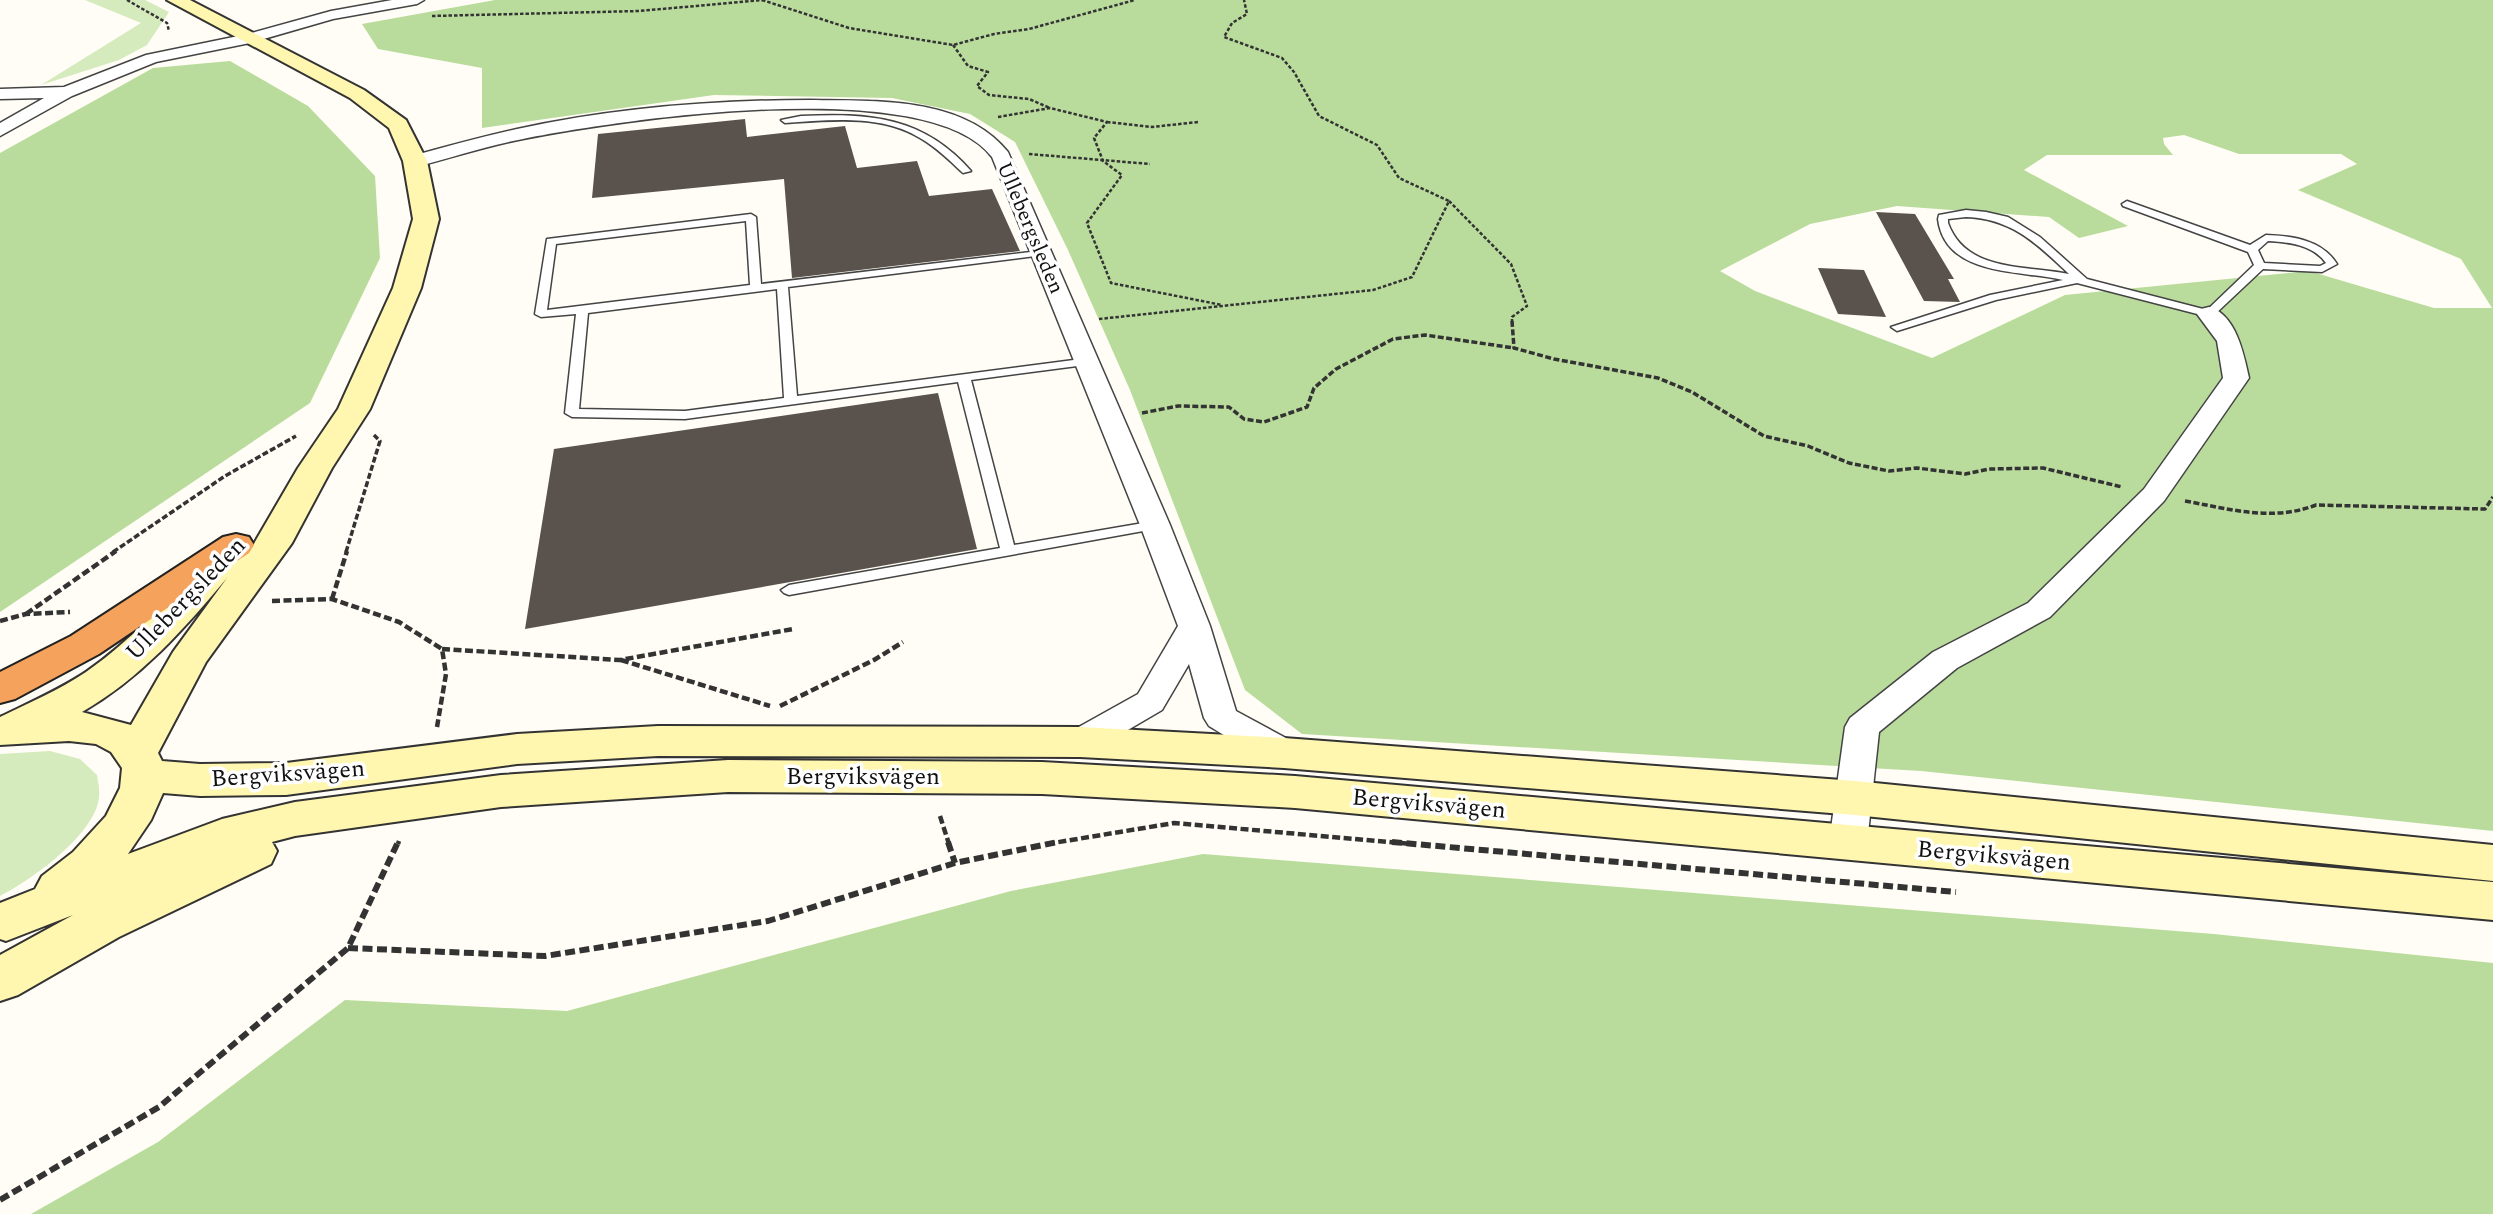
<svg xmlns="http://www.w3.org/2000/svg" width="2493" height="1214" font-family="Spectral,serif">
<rect width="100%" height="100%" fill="#fffdf5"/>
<g fill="#d5ebbd">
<polygon points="85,0 145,0 169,12 147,45 119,60 41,85 141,23"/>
<path d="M50 751 80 759 97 775C98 782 100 790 99 797 96 834 30 881 0 896V754Z"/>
</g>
<g fill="#b9dc9c" fill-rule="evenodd">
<path d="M495 0H2493V831L1921 771 1302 734 1245 690 1130 390 1068 250 1015 142 970 114 892 98 714 95 482 128V68L378 49 362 24ZM2184 135 2239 154H2341L2357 164 2298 190 2461 259 2492 308H2434L2309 271 2065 295 1932 358 1755 291 1720 271 1810 224 1897 206 2049 217 2079 238 2128 226 2024 170 2047 155H2173L2164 144 2163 138Z"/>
<polygon points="230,61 308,106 375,176 380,258 310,403 0,612 0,153 153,68"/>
<polygon points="1203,854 2214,934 2493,963 2493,1214 31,1214 158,1142 345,1000 567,1011 1011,891"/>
</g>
<g fill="#5a524d">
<polygon points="745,119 747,137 845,126 857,168 917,161 929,196 992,189 1020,251 792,278 784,179 592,198 598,134"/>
<polygon points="1876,212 1915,214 1954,279 1948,279 1960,302 1924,301"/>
<polygon points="1818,268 1864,270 1886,317 1838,314"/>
<polygon points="938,393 977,549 525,629 554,449"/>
</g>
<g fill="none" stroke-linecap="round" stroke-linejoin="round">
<g stroke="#444" stroke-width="3">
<g id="lane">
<path d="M801 116C869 113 923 116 971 171L963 173C949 160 936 147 920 138 881 114 829 120 785 123L781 120Z"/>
<path d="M2127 201 2250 245 2266 235C2293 236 2322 240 2337 264L2322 272 2263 269 2213 316 2209 317 2077 283 1996 300 1897 331 1891 327 1990 295 2063 280C2021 270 1945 277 1938 219L1939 215 1966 210 1986 212 2008 217 2040 237 2087 279 2207 310 2254 265 2248 252 2123 206 2122 204ZM1966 217C2013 219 2037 244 2069 274 2027 265 1966 273 1948 223V219ZM2268 241C2289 242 2313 245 2326 263L2320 266 2264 263 2258 250Z"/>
<path d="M751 214 756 217 761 284 1047 250 1048 252 1043 255 788 287 797 396 1089 358V364L1085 365 971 380 1014 545 1155 521 1162 525 1160 528 789 595 784 593 781 590 789 585 1000 548 958 382 685 419 572 417 565 413 576 314 541 317 535 314 547 239ZM746 221 750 285 547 310 556 244ZM777 289 784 398 685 411 579 409 588 313Z"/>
</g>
</g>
<g stroke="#444" stroke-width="3">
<g id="street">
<polygon points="392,0 424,0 417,4 333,19 250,43 156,62 72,96 0,136 0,123 44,98 0,99 0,89 64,87 146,55 248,34 331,11"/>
<path d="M810 100C875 101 963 96 1008 152L1170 525 1210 626 1236 711 1297 744 1302 753 1297 762C1268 770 1234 740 1209 726L1204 718 1189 664 1162 710 1092 751 1080 754 1068 751 1062 742 1068 733 1138 694 1178 626 1140 525 992 157C928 73 619 120 523 139 486 146 451 158 415 167L405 161 408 157C445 147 481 137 517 129 614 108 712 100 810 100Z"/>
<path d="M2209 307C2236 314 2244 355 2249 378L2164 501 2050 617 1957 668 1879 732 1867 843 1861 853 1848 857 1835 853 1829 843 1845 727 1850 718 1933 652 2028 603 2144 489 2223 378 2217 341 2197 314 2201 309Z"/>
</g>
</g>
<g stroke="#333" stroke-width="4">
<path id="secondary" d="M167 0H190L364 90 406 120 427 161 439 219 421 288 370 409 332 468 292 543 206 662 158 753 162 761 200 764 286 763 517 734 658 726 1080 727 1284 738 1855 781 2493 845V881L1855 815 1284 768 1080 757 658 756 517 764 286 795 200 796 163 793 151 820 128 854 222 819 295 802 501 775 728 760 1042 762 1295 776 2493 882V920L1295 808 1042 794 728 792 501 807 295 836 272 842 277 851 271 864 119 937 18 995 0 1001V955L73 915 6 941 0 939V903L35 889 42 876 73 852 106 816 120 788 122 768 111 752 96 744 69 741 0 745V717C29 703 59 690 86 672 138 636 179 587 221 540L234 537 247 540 252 547 298 468 338 409 393 288 413 219 403 161 389 128 350 98ZM227 578 173 652 131 725 82 712C141 678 184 629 227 578Z"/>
</g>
<g stroke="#222" stroke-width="4">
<polygon id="highway" points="236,534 249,537 254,545 249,553 99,654 15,699 0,703 0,672 71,636 223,537"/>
</g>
<g stroke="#333" stroke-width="2.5" stroke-dasharray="3.5 2" stroke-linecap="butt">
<polyline points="127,0 167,23 169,31"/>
<polyline points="762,0 849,28 953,45 994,34 1029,29 1135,0"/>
<polyline points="432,16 639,11 763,0"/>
<polyline points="953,45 968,66 988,72 977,86 989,95 1029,99 1050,108"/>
<polyline points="998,117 1050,108 1107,122 1094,138 1103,161 1122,175 1087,223 1111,283 1222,305"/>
<polyline points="1107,122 1152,127 1198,122"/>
<polyline points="1029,154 1150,164"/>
<polyline points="1449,201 1511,264 1527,306 1512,317 1512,323"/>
<polyline points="1099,319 1373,290 1412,277 1449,201 1399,178 1377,145 1319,116 1294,72 1282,58 1224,37 1232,23 1247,14 1244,0"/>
</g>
<g stroke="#333" stroke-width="3.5" stroke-dasharray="6 2.5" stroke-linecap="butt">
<polyline points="1512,321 1514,348 1554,359 1658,378 1692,392 1764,436 1808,446 1849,463 1889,471 1917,468 1965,474 1989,469 2043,468 2122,487"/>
<polyline points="1142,413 1178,406 1229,407 1244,419 1264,422 1307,407 1314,388 1336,369 1393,339 1425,335 1514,348"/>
<path d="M2185 501C2230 509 2272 522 2316 505L2485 509 2493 497"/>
<polyline points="113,552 225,476 296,436"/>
<polyline points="346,552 380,441 374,435"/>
</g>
<g stroke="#333" stroke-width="4.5" stroke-dasharray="8 3.5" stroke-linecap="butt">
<polyline points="332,599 347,551"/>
<polyline points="272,601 332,599 399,622 442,649 446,674 437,727"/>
<polyline points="26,614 116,551"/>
<polyline points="0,621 26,614 70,612"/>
<polyline points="442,649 620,660 793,629"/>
<polyline points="621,660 770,706"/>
<polyline points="780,706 874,660 903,642"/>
<polyline points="940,816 949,844"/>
<polyline points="398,844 399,841"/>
<polyline points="1047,844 1174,823 1412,844"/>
</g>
<g stroke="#333" stroke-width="6" stroke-dasharray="10 4.5" stroke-linecap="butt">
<polyline points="948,842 955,863"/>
<polyline points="1392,842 1956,892"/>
<polyline points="348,948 545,956 768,921 955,863 1058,842"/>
<polyline points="0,1200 159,1107 348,948 398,842"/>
</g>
<use href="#lane" fill="#fff" fill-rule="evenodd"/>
<use href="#street" fill="#fff" fill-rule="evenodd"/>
<use href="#secondary" fill="#fff6b0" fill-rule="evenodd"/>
<use href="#highway" fill="#f5a25d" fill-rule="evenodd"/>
</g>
<g text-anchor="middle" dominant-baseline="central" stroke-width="7" stroke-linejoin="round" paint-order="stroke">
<g font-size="21" fill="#111" stroke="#fff">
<text transform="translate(1030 228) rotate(67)">Ullebergsleden</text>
</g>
<g font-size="24" fill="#111" stroke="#fff">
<text transform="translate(186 599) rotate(-46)">Ullebergsleden</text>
<text transform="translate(288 774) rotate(-4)">Bergviksvägen</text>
<text x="863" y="777">Bergviksvägen</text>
<text transform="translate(1429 804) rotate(5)">Bergviksvägen</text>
<text transform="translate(1994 856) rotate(5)">Bergviksvägen</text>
</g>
</g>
</svg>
